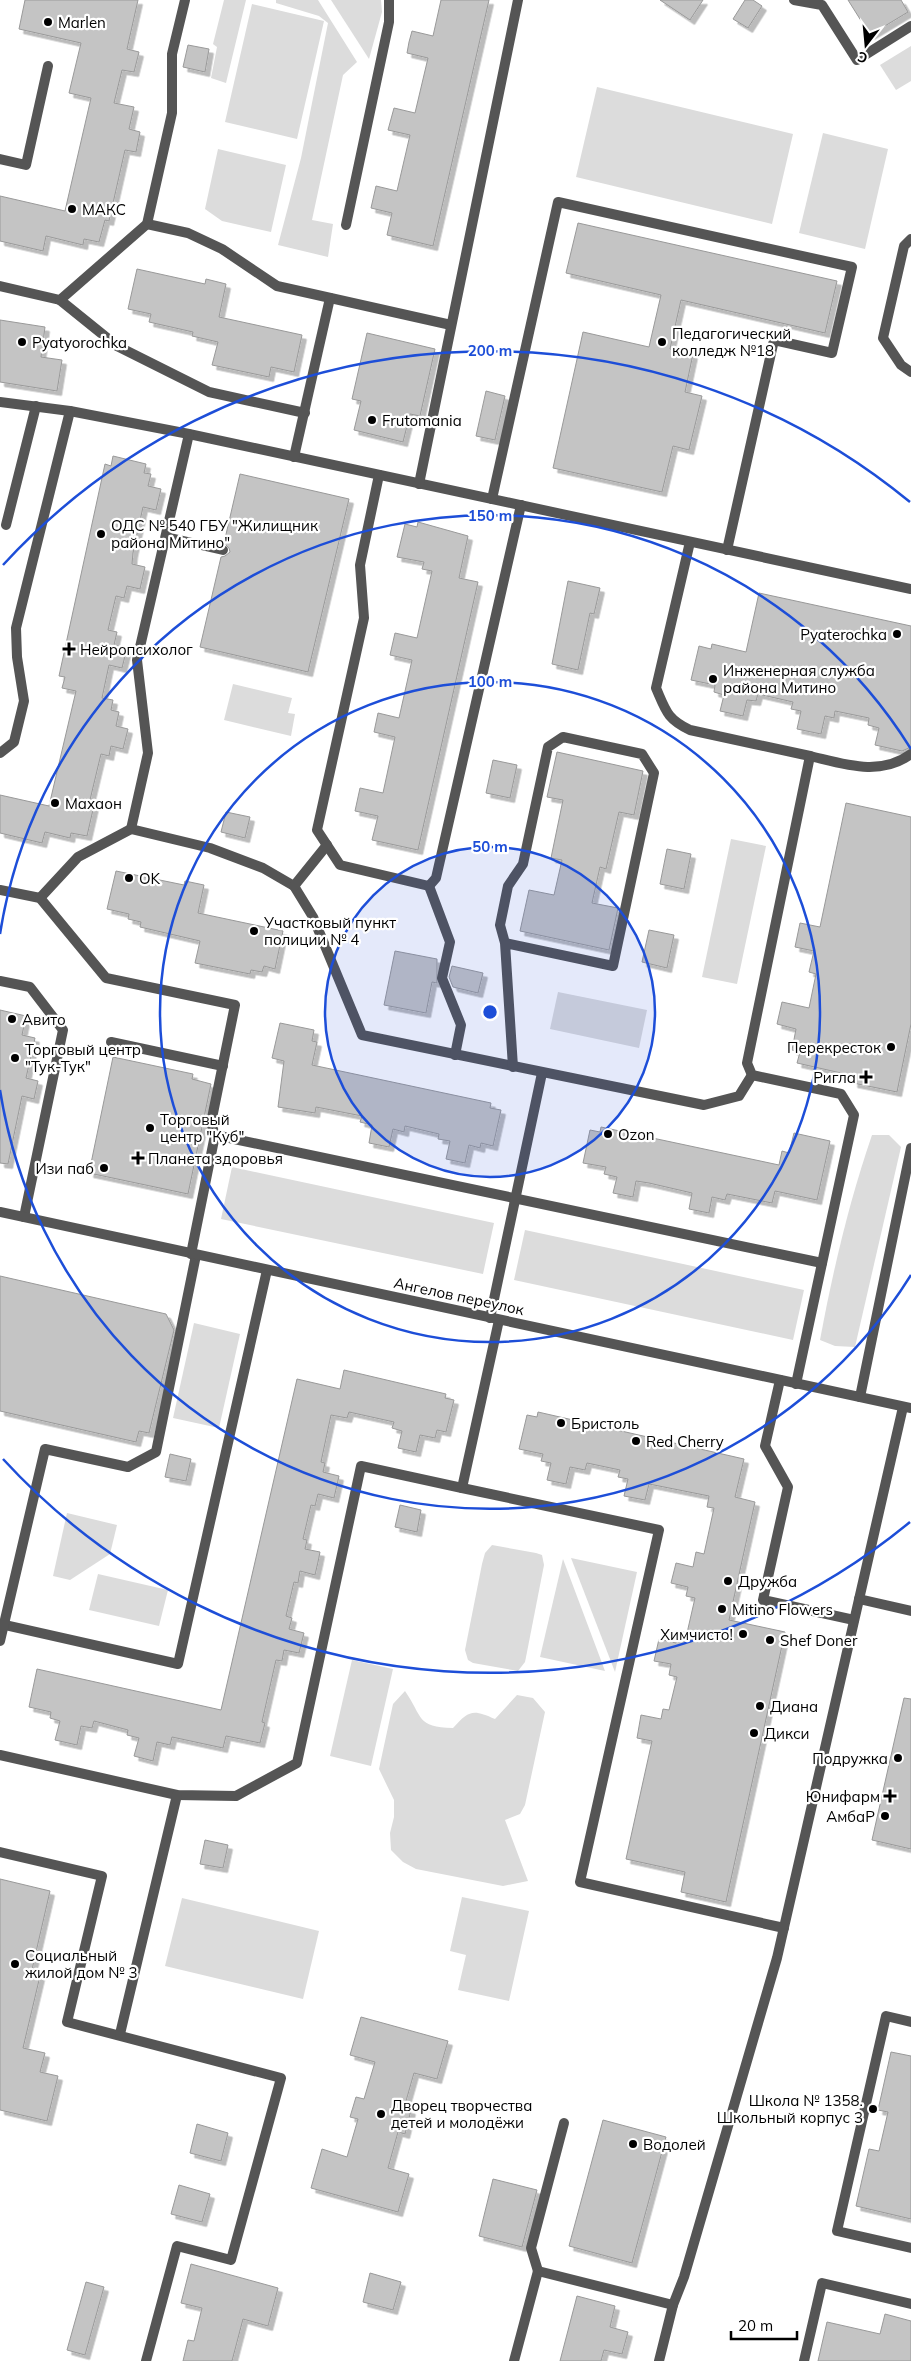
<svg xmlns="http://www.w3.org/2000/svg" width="911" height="2361" font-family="Mulish,sans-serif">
<defs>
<filter id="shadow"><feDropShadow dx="4.5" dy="4.5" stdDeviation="0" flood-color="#0004"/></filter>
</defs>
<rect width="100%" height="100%" fill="#fff"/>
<g fill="#dcdcdc">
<polygon points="224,0 246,0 226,83 211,78 217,47 213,44"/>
<polygon points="276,0 318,0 357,62 343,75 312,220 333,224 328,257 278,245 301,158 328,23 319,16 276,3"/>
<polygon points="331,0 381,0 382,12 369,59"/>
<polygon points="252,4 324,21 297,139 225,122"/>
<polygon points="911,46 911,81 896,90 880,65"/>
<polygon points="597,87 793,134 772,224 576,177"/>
<polygon points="823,133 888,149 865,249 799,233"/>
<polygon points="218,149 286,165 271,232 222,221 205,209"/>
<polygon points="233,684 292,698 288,713 295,714 291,736 224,720"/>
<polygon points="731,839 766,846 737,984 702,977"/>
<polygon points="558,992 647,1010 639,1048 550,1029"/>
<path d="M872 1135H889L901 1147 855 1347 835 1346 820 1340C833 1270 849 1202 872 1135Z"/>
<polygon points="232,1167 494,1223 483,1274 221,1219"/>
<polygon points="525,1230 804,1290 793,1340 514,1280"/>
<polygon points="194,1323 240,1334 219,1428 173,1418"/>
<polygon points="67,1513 117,1525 110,1554 70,1580 53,1576"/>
<polygon points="492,1545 536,1553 542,1555 544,1565 527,1652 525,1662 518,1671 473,1663 468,1660 465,1650 482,1564 485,1553"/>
<polygon points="571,1558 637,1572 615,1672"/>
<polygon points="563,1559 605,1671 540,1657"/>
<polygon points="98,1574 168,1590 159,1626 89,1610"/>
<polygon points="352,1660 393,1669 371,1766 330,1756"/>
<path d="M405 1691C423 1717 416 1727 453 1728 469 1710 473 1709 495 1719L517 1695 533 1698 545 1712 525 1805 520 1814 505 1820 528 1881 503 1886 416 1869 403 1862 391 1850 390 1833 394 1817V1800L379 1769 393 1704Z"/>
<polygon points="462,1897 529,1911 509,2001 458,1990 466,1955 450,1951"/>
<polygon points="182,1898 319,1931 303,1999 165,1966"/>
</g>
<g fill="#c4c4c4" stroke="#999" filter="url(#shadow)">
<polygon points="25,0 138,0 127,49 139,52 134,72 122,70 114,103 134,107 129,129 140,132 136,152 125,150 109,221 105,220 99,242 84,239 83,245 46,236 43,251 0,241 0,196 65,211 91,98 69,93 81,43 19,29"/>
<polygon points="441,0 489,0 433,246 387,235 392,213 371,208 376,186 397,191 410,135 388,130 394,108 415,113 428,58 407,53 409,42 412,31 433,36"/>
<polygon points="660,0 703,0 690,20"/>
<polygon points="745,0 753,0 762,6 748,28 733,19"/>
<polygon points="848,0 901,0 908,12 870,35"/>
<polygon points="188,45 209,49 205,72 183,67"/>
<polygon points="578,223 837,281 825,333 681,300 670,349 693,354 685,392 702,396 689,450 673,446 662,492 553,468 583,332 649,347 661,295 566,273"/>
<polygon points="137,269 205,284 206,279 226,284 219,317 302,335 294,372 271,367 269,377 212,365 218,342 192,336 193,332 149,322 151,314 128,309"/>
<polygon points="0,320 45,327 41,357 62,360 57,391 0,382"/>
<polygon points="367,333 435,349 420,416 410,414 403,442 354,430 361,401 352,399"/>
<polygon points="486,391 505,396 495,440 476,436"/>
<polygon points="113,456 146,464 144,473 151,474 148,486 161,489 156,510 143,507 133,553 132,564 145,567 140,589 127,586 124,598 116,596 108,630 117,632 114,645 127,648 122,668 109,665 102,698 113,700 111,710 119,712 116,726 128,729 123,749 111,746 109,756 101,754 90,800 95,801 87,836 71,833 70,838 45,832 42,843 0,833 0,795 49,806 76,691 62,688 65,677 59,676 105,464 111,466"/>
<polygon points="240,474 349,499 308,672 200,647 221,557 225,556 230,552 229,548 224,543"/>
<polygon points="418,522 468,536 459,578 478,582 418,850 372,840 378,816 355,811 360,788 383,793 395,737 374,732 378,713 399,718 412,660 390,655 395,633 417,638 432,571 422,569 424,562 397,557 405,524 417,527"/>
<polygon points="568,581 600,588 594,614 590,613 578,670 552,664"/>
<polygon points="759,593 911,626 911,747 902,751 875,745 879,728 868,725 869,718 835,711 834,718 825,716 821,734 797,729 801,711 791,709 793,702 758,694 756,701 747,700 743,716 720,711 724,695 714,692 715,685 691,680 699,646 711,649 712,644 746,652"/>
<polygon points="557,752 643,771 634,815 619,812 606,869 600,867 592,903 618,908 609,950 520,931 529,890 554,895 562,860 551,858 563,800 547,797"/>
<polygon points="493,760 517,765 510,798 486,793"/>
<polygon points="846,803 911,817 911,1024 897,1092 853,1083 854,1076 797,1063 800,1052 792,1050 796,1029 777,1024 782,1002 809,1008 816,974 809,972 814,951 795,947 800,923 820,927"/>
<polygon points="226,812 250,817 245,838 221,832"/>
<polygon points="667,849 691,854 684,889 660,884"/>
<polygon points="116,871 184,885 185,881 204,885 198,913 283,931 275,969 264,966 262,972 251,970 250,974 195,963 200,941 140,927 141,922 128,919 129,914 107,909"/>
<polygon points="649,930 674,935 667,968 642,962"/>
<polygon points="395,951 437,959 437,983 432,982 426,1013 384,1005"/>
<polygon points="452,966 483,973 478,993 453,987 449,977"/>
<polygon points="0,1010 26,1016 22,1035 35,1038 26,1078 38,1081 34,1099 22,1096 8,1164 0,1163"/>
<polygon points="280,1023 314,1030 312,1041 317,1042 312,1065 491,1103 490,1108 501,1110 493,1146 481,1143 480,1148 469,1145 465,1163 446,1159 450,1141 438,1139 439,1134 405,1126 404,1132 393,1129 389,1147 369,1143 372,1125 360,1122 362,1116 316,1107 315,1113 278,1107 284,1061 272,1058"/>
<polygon points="113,1057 193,1074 192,1079 211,1084 188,1194 89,1173"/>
<polygon points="601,1127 779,1165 782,1151 789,1153 794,1133 830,1141 817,1200 775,1191 772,1203 727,1194 725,1200 712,1197 709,1213 689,1209 692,1193 649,1183 636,1181 633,1197 613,1193 617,1177 604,1174 606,1167 583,1163 590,1130 600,1132"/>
<polygon points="0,1276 166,1314 174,1330 149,1433 139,1431 136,1442 0,1411"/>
<polygon points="344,1370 446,1394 445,1398 454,1400 446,1432 437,1430 435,1438 420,1435 416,1452 398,1448 402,1431 392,1428 394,1422 349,1412 347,1418 331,1415 321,1462 325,1463 323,1472 339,1476 334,1498 318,1494 315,1506 311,1505 303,1539 307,1540 305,1549 320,1552 318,1562 315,1575 300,1571 298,1583 294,1582 286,1616 292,1618 289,1629 304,1633 299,1653 284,1650 282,1661 276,1660 262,1722 265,1723 260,1743 226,1736 223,1748 172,1737 170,1745 157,1742 153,1761 134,1756 139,1738 127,1735 128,1730 94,1721 92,1728 81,1726 77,1745 55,1740 60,1721 50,1718 51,1712 29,1707 37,1669 221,1710 297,1379 340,1389"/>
<polygon points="538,1412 744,1459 735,1497 755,1502 729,1620 785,1632 726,1902 681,1892 685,1872 626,1859 652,1741 637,1738 641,1715 661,1719 663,1709 669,1710 677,1677 669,1675 671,1664 654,1661 659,1639 676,1643 679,1631 687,1633 695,1598 686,1596 688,1587 671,1583 676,1563 693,1567 696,1552 704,1554 714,1508 707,1507 709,1496 649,1484 645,1500 624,1496 628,1479 618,1477 620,1470 587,1463 585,1470 570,1467 566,1484 547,1480 551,1463 541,1461 543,1454 519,1449 527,1415 537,1417"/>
<polygon points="170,1454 191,1459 186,1481 165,1477"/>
<polygon points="400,1505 421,1510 417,1532 395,1527"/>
<polygon points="904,1698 911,1699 911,1849 872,1840"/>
<polygon points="205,1840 228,1845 223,1868 200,1864"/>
<polygon points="0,1879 50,1891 31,1974 40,1976 23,2048 45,2053 40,2072 58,2076 47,2121 0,2110"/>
<polygon points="361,2017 448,2041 437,2079 414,2073 404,2108 411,2110 405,2134 398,2132 388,2168 409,2174 398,2212 311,2188 322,2149 347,2157 358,2119 350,2117 356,2097 364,2099 375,2062 350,2055"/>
<polygon points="891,2052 911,2056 911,2219 856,2206 869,2149 879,2151 888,2112 878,2110"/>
<polygon points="603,2120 666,2137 632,2263 569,2246"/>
<polygon points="197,2124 228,2133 221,2161 190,2153"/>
<polygon points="493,2179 537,2190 522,2247 479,2236"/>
<polygon points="179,2185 210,2194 202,2222 171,2214"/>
<polygon points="191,2264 278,2288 268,2326 243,2319 232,2361 183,2361 188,2340 194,2341 202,2308 181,2303"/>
<polygon points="370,2273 401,2282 393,2310 363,2302"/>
<polygon points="86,2282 104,2287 85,2355 67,2350"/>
<polygon points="577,2296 615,2306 610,2327 628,2332 622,2354 604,2350 601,2361 560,2361"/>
<polygon points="885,2314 911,2321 911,2361 818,2361 827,2322 880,2334"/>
</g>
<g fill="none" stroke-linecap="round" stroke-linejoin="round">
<g stroke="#555" stroke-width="10">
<polyline points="794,0 822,5 857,60 911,26"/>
<polyline points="0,159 26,165 48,66"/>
<polyline points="147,224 188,233 222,249 277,286 451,325"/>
<polyline points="346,225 389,22 389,0"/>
<polyline points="911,239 904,246 883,338 901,365 911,372"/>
<polyline points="0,286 60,300 147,224 172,113 172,54 185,0"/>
<polyline points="60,300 117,346 209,392 305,413"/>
<polyline points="0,402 70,411 189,434 911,589"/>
<polyline points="189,434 137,660 148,753 131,829 210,848 263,868 294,886 313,917 362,1035 704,1105 739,1096 752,1075"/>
<polyline points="294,457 330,298"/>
<polyline points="379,475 360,565 364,618 317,830 340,865 429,886 436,878 521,505"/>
<polyline points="419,484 518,0"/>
<polyline points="492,499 558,202 852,267 832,353 774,340 727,550"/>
<polyline points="6,525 36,406"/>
<polyline points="166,537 223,550"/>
<path d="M690 542 656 688C666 711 667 719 690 730L810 756 747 1063 752 1075 841 1094 854 1115 796 1384"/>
<polyline points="0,753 14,742 24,701 17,657 16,628 70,411"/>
<path d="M810 756C844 764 880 777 911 754"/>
<polyline points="294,886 327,845"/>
<polyline points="429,886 450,942 442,978 461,1025 455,1055"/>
<polyline points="0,890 40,898 106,978 235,1005 211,1123 215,1135 191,1254"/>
<polyline points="40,898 78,857 131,829"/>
<polyline points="505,943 613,966 654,773 642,754 563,737 548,747 523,864 508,886 500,925 505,943 513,1067"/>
<polyline points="0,981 30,987 63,1030 24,1217"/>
<polyline points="111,1042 223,1066"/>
<polyline points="215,1135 822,1263"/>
<polyline points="490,1318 542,1073"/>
<polyline points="780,1380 765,1446 788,1487 763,1600 854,1620"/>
<polyline points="860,1397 911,1148"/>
<polyline points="462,1488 659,1530 580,1882 784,1928"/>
<polyline points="859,1599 911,1611"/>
<polyline points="0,1624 178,1664 267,1270"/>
<polyline points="0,1641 45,1449 128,1467 156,1452 196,1255"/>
<polyline points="0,1755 177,1795 236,1796 297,1763 361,1466 462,1488 499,1320"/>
<polyline points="0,1852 102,1876 67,2022 281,2078 231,2260 177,2246 146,2361"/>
<polyline points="911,2022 886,2016 837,2231 911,2248"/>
<polyline points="120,2034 177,1795"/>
<polyline points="538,2271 531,2248 564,2123"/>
<polyline points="514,2361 538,2271 673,2305"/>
<polyline points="659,2361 673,2305 684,2277 777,1958 903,1407"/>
<polyline points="804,2361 822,2283 911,2304"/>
</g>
<polyline stroke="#555" stroke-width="10" points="0,1212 911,1408"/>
</g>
<circle cx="490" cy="1012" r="165" fill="#1d4ed8" fill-opacity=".12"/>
<g fill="none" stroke="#1d4ed8" stroke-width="2.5">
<circle cx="490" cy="1012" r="165"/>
<circle cx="490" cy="1012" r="330"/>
<path d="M911 1275A496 496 0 0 1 0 1090M0 934A496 496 0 0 1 911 749"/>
<path d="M910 1522A661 661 0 0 1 3 1459M3 565A661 661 0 0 1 910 502"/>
</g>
<g fill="#000" stroke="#fff" stroke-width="2">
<circle cx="48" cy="22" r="5"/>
<circle cx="72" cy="209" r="5"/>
<circle cx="22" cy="342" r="5"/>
<circle cx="662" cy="342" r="5"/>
<circle cx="372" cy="420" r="5"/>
<circle cx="101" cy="534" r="5"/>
<circle cx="897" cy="634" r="5"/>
<path d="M66.5 641.5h5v5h5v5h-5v5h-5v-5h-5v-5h5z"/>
<circle cx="713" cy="679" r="5"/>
<circle cx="55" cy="803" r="5"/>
<circle cx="129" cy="878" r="5"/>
<circle cx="254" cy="931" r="5"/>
<circle cx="12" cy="1019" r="5"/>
<circle cx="891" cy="1047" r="5"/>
<circle cx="15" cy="1058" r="5"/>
<path d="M863.5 1069.5h5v5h5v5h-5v5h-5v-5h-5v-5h5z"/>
<circle cx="150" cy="1128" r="5"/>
<circle cx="608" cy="1134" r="5"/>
<path d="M135.5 1150.5h5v5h5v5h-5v5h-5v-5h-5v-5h5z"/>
<circle cx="104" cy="1168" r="5"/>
<circle cx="561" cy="1423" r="5"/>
<circle cx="636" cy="1441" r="5"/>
<circle cx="728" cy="1581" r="5"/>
<circle cx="722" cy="1609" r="5"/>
<circle cx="743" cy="1634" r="5"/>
<circle cx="770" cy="1640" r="5"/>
<circle cx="760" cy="1706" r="5"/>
<circle cx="754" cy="1733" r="5"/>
<circle cx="898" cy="1758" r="5"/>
<path d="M887.5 1788.5h5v5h5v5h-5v5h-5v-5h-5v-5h5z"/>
<circle cx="885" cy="1816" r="5"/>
<circle cx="15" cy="1964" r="5"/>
<circle cx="873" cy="2109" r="5"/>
<circle cx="381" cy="2114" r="5"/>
<circle cx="633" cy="2144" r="5"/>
</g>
<g text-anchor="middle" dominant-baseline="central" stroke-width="4.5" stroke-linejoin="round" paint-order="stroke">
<g font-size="15" fill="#000" stroke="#fff" text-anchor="start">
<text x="58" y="22">Marlen</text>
<text x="82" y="209">МАКС</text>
<text x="672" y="333">Педагогический<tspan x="672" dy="17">колледж №18</tspan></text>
<text x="32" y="342">Pyatyorochka</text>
<text x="382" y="420">Frutomania</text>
<text x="111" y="525">ОДС № 540 ГБУ "Жилищник<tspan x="111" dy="17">района Митино"</tspan></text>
<text x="887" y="634" text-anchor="end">Pyaterochka</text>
<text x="80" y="649">Нейропсихолог</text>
<text x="723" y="670">Инженерная служба<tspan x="723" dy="17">района Митино</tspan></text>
<text x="65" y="803">Махаон</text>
<text x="139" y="878">OK</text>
<text x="264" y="922">Участковый пункт<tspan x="264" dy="17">полиции № 4</tspan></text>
<text x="22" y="1019">Авито</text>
<text x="881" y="1047" text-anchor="end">Перекресток</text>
<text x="25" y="1049">Торговый центр<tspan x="25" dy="17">"Тук-Тук"</tspan></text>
<text x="856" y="1077" text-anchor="end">Ригла</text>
<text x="160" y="1119">Торговый<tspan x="160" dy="17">центр "Куб"</tspan></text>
<text x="618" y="1134">Ozon</text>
<text x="148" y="1158">Планета здоровья</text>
<text x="94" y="1168" text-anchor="end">Изи паб</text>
<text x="571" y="1423">Бристоль</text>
<text x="646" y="1441">Red Cherry</text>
<text x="738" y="1581">Дружба</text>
<text x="732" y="1609">Mitino Flowers</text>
<text x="733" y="1634" text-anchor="end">Химчисто!</text>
<text x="780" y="1640">Shef Doner</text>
<text x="770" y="1706">Диана</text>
<text x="764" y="1733">Дикси</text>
<text x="888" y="1758" text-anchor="end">Подружка</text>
<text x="880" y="1796" text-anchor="end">Юнифарм</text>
<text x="875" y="1816" text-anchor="end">АмбаР</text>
<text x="25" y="1955">Социальный<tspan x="25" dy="17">жилой дом № 3</tspan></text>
<text x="863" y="2100" text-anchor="end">Школа № 1358.<tspan x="863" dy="17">Школьный корпус 3</tspan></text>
<text x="391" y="2105">Дворец творчества<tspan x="391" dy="17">детей и молодёжи</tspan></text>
<text x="643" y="2144">Водолей</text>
</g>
<g font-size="15" fill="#000" stroke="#fff">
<text transform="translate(459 1296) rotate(12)">Ангелов переулок</text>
</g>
</g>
<circle cx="490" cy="1012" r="8" fill="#1d4ed8" stroke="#fff" stroke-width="2.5"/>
<g font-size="15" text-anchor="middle" font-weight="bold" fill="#1d4ed8" stroke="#fff" stroke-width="4.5" stroke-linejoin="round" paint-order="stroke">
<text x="490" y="356">200 m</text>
<text x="490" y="521">150 m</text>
<text x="490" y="687">100 m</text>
<text x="490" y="852">50 m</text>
</g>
<g transform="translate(866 45) rotate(196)" stroke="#ffffff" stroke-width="4" paint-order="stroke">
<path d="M0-4L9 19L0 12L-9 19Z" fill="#000000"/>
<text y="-8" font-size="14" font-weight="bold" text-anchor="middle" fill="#000000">С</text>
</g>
<path d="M731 2331v8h66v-8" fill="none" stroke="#000000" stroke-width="2.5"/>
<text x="738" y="2331" font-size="15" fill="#000000" stroke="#ffffff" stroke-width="4" paint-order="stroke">20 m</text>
</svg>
